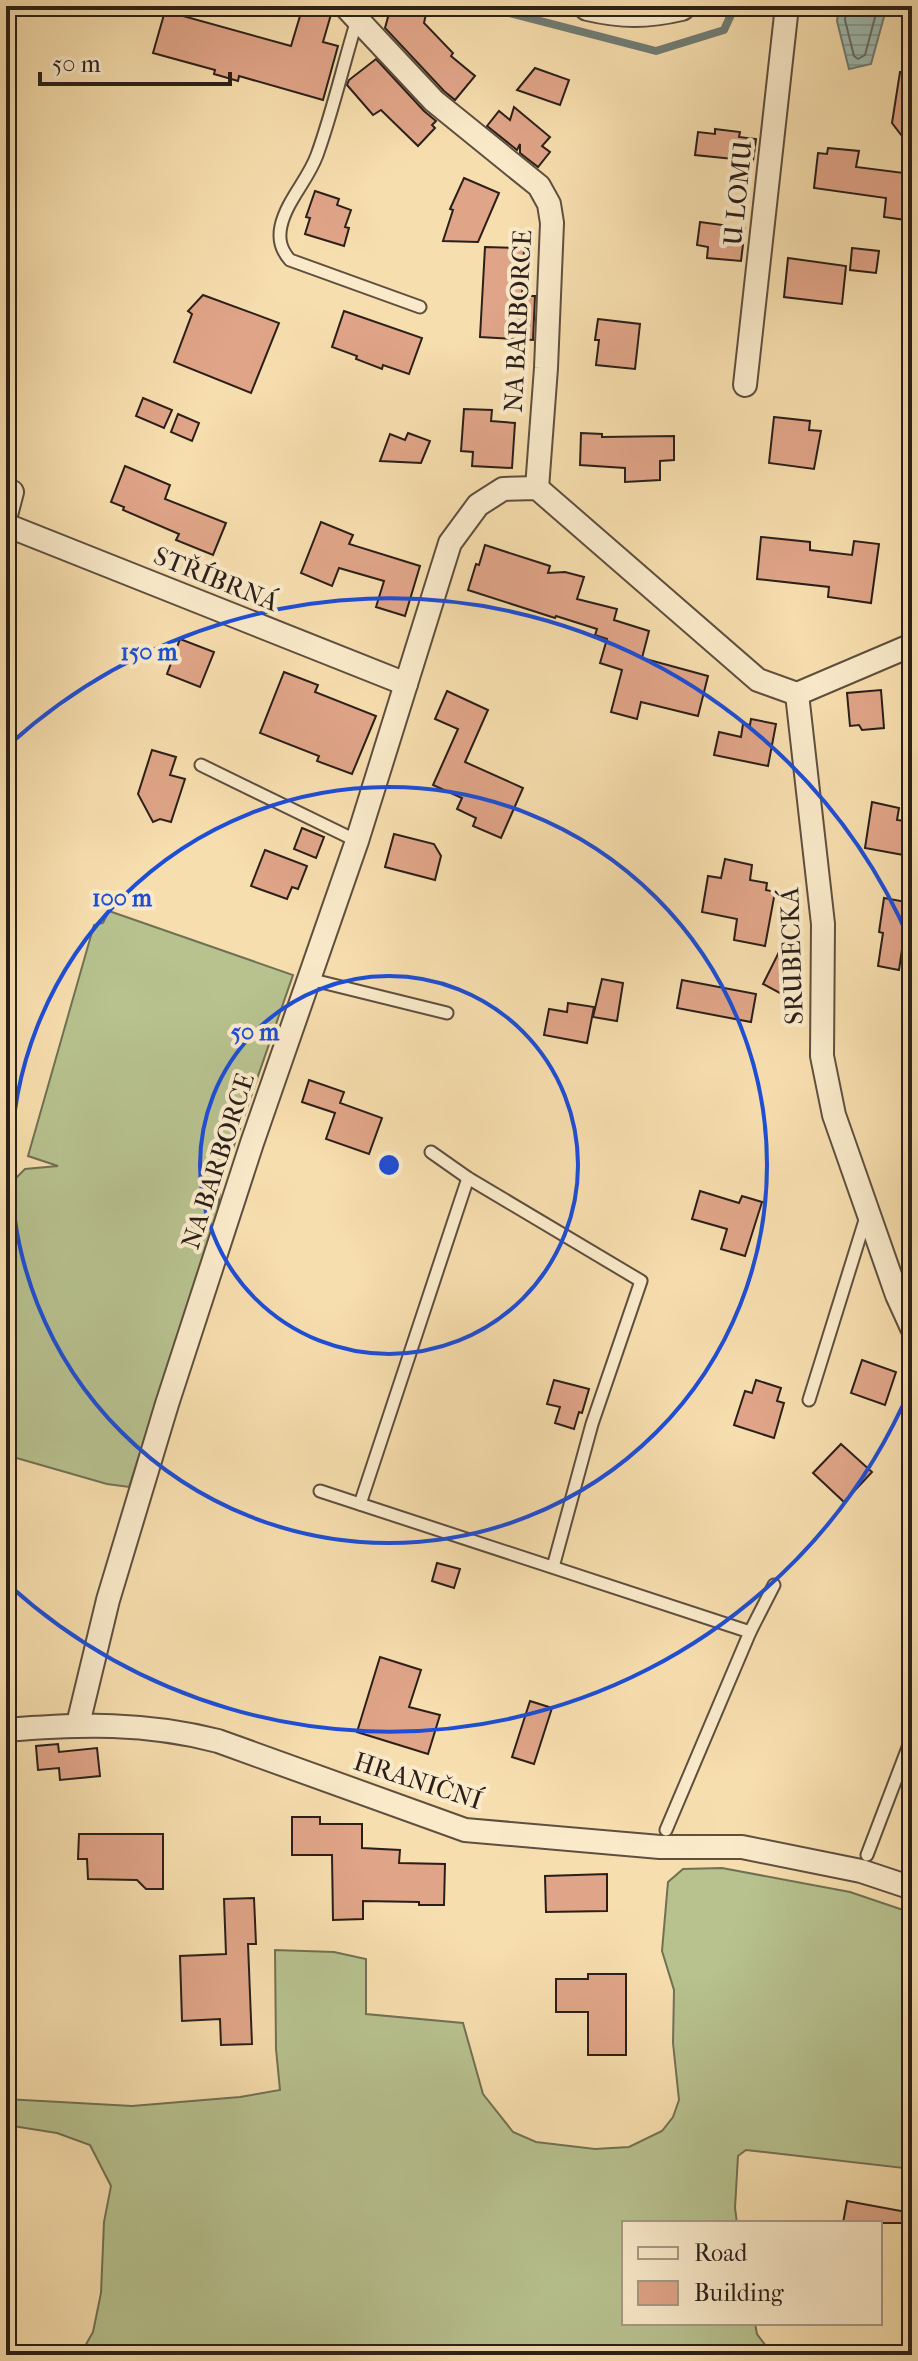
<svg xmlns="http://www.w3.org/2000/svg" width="918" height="2361" font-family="'IM FELL French Canon',serif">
<defs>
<pattern id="water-rules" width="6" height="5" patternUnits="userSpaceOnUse" patternTransform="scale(2)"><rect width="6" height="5" fill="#9ebbb1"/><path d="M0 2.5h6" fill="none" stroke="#88a098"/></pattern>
</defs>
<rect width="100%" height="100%" fill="#f7deae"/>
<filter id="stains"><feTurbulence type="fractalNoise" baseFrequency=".0025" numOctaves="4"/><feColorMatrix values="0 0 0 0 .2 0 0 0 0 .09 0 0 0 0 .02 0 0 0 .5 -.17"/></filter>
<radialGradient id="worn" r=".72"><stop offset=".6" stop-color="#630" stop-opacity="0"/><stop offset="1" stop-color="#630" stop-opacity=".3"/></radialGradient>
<g fill="#b7c28f" stroke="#717054" stroke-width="2">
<polygon points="109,911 293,975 221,1183 217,1218 129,1487 107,1484 6,1455 6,1188 25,1169 58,1166 28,1156 94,925 103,923"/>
<path d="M722 1868 850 1892 912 1913V2169L746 2150 738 2156 735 2208 737 2223H624V2323H755L757 2334 766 2346C797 2346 873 2342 896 2355H80L93 2332 101 2293 104 2222 111 2186 90 2145 57 2133 6 2125V2099L132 2106 240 2097 280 2090 276 2049 275 1950 334 1952 366 1959V2014L463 2023 483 2094 513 2132 536 2142 595 2149 629 2147 662 2131 673 2117 679 2100 673 2043 674 1990 662 1951 668 1882 683 1869Z"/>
</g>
<polygon fill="url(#water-rules)" stroke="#707d75" stroke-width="2" points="839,6 887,6 871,64 849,69 837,21"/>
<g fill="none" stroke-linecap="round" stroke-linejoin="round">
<polyline stroke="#646d66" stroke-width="2" points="846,6 845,20 854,56 858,59 865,55 878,6"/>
<polyline stroke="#707d75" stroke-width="8" points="482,6 656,51 724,30 735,6"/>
</g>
<g fill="#e0a588" stroke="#2b1f1a" stroke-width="2">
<polygon points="303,6 331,6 332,11 323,42 338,46 323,100 239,76 238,81 214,74 215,70 153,53 165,11 291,46"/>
<polygon points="391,6 399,6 426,14 424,23 453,53 451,56 475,76 455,100 444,91 385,28"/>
<polygon points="376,59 424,111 436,121 432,125 435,128 418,146 381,110 373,115 347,85 349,80"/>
<polygon points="535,68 569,80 560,105 517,90"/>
<polygon points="900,72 912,73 912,149 892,123"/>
<polygon points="514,107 550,137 542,146 550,152 538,167 520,153 520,144 517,150 487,126 499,111 510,120"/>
<polygon points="715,129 740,132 739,137 756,139 753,161 695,155 698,132 715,134"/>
<polygon points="828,148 859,151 856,167 912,174 906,220 884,217 886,198 814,188 818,153 827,154"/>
<polygon points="464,178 499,193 478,242 443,241 453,210 450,209"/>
<polygon points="315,191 339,199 337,205 351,210 345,227 349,228 344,246 305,234 310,218 306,217"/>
<polygon points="700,222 745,228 741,261 707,258 708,247 697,245"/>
<polygon points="485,247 524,248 522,296 535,296 533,340 480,337"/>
<polygon points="852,248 879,251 876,273 850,270"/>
<polygon points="788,258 846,266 842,304 784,297"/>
<polygon points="203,295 279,323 251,393 174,362 192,314 188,311"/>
<polygon points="344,311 422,338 409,374 383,365 382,369 356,359 357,356 332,347"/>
<polygon points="598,319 640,324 635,369 596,365 599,340 595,340"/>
<polygon points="143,398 172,410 164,428 136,416"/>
<polygon points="464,409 492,410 491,421 515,423 512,468 472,466 473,452 461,451"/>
<polygon points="178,414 199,423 192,441 171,432"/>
<polygon points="774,417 810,421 809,430 821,431 814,469 769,463"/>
<polygon points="408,433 430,441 421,463 380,461 390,434 405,440"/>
<polygon points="581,433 602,434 602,437 674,436 674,460 660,461 660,480 625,482 625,468 580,465"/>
<polygon points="125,466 170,485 165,499 226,523 213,555 176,540 179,534 123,510 124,507 111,502"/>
<polygon points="321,522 353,535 349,544 420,566 405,616 376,607 384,581 339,568 332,586 301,573"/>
<polygon points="761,537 810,542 810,550 852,555 854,541 879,544 871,603 828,597 829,587 757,579"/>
<polygon points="485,545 550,566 548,573 565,572 584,577 577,599 617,609 614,620 649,631 642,658 708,676 698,716 641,702 637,719 611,712 622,670 600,663 607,639 595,635 597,629 556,616 555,618 468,590 476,564 479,565"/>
<polygon points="180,639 214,652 200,687 167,674"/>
<polygon points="284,672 318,685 315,692 376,716 352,774 317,761 319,756 260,733"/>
<polygon points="881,690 884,728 862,730 859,725 850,726 847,693"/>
<polygon points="447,691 488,710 465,762 523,788 501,838 473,826 476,818 457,809 462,798 433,785 458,729 435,719"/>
<polygon points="751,719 776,724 768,766 714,755 719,732 741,737 743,724 750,725"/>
<polygon points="152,750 176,757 170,775 185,779 171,822 160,819 153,822 138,794"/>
<polygon points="872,802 899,808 897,820 912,822 909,856 865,848"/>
<polygon points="302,828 324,837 316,858 294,849"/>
<polygon points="394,834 434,844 441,856 435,880 385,867"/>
<polygon points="265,850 307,866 298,889 292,887 287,899 251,886"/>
<polygon points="725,859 752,865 750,880 767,883 766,890 775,892 765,946 734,940 737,919 702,912 708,876 721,878"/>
<polygon points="884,898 912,903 912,938 904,936 899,970 878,966 883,933 879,932"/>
<polygon points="781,948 802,959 804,1006 763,984"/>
<polygon points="602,979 623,983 617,1021 593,1017"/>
<polygon points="682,980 756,994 751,1022 677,1008"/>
<polygon points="568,1003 594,1007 587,1043 544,1035 549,1009 567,1012"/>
<polygon points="309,1080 344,1092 340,1103 382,1118 369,1154 326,1139 335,1113 302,1102"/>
<polygon points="700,1191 739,1203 742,1196 762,1202 745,1256 721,1249 727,1229 692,1219"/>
<polygon points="862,1360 896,1372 885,1405 851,1393"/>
<polygon points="554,1380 589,1389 582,1413 579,1412 574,1429 555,1423 560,1407 547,1404"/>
<polygon points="756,1380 781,1388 777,1401 784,1403 774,1438 734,1425 745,1391 752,1393"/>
<polygon points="841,1444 872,1472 844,1502 813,1473"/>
<polygon points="437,1563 460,1569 454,1588 432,1581"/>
<polygon points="380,1657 421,1670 409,1707 440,1715 428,1754 357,1732"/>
<polygon points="530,1701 552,1708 534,1764 512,1757"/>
<polygon points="58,1744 59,1752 97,1748 100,1776 60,1780 59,1768 38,1770 36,1746"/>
<polygon points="292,1817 320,1817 320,1824 362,1824 362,1848 400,1850 399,1863 445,1864 444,1905 419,1905 419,1902 363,1901 363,1919 333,1920 332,1855 292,1855"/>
<polygon points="79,1834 163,1834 163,1889 146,1889 137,1880 88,1879 87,1859 78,1859"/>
<polygon points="607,1874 607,1911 546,1912 545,1876"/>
<polygon points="254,1898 256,1944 248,1944 252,2044 221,2045 220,2019 182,2021 180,1956 226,1954 224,1899"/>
<polygon points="588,1974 626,1974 626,2055 588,2055 588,2012 556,2012 556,1979 588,1979"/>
<polygon points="847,2201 912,2213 911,2223 843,2223"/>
</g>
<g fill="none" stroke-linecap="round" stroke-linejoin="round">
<g stroke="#5e4f3f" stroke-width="15">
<g id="service">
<path d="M357 20C343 65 333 111 317 155 308 180 287 200 281 226 278 240 281 250 290 260L420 307"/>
<polyline points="201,765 357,841"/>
<polyline points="309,979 447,1013"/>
<polyline points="431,1152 468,1178 641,1281 592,1424 553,1567"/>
<polyline points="809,1400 866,1217"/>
<polyline points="320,1491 750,1632"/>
<polyline points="360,1504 468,1178"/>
<polyline points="666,1830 750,1632 774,1585"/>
<polyline points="867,1855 912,1737"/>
</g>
</g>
<g stroke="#5e4f3f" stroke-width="26">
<g id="minor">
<polyline points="345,6 434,101 539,186 549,204 552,223 546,368 537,488"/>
<polyline points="745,385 787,6"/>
<polyline points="6,515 12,492"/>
<polyline points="6,525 406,684"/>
<polyline points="797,694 823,924 822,1056 834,1115 897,1295 912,1328"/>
<polyline points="797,694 912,645"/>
<polyline points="78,1724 108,1600 167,1404 252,1143 357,841 450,543 478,505 503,489 537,488 758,680 797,694"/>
<path d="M6 1730C82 1724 144 1722 218 1741L465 1830 660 1847H742L861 1871 912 1888"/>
</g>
</g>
<g stroke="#5e4f3f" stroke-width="32">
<path id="tertiary" d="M588 6C622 14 647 14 681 6"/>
</g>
<use href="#service" stroke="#faeaca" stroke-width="11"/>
<use href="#minor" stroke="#faeaca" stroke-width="22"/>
<use href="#tertiary" stroke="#faeaca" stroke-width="28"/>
</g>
<g fill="none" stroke="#1d4ed8" stroke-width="4">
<circle cx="389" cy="1165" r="189"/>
<circle cx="389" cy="1165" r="378"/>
<path d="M911 1387A567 567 0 0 1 10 1586M10 744A567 567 0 0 1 911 943"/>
</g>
<g text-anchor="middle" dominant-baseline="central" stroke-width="8" stroke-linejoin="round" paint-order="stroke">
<g font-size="26" fill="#2b1f1a" stroke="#faeaca">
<text transform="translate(738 193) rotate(-84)">U LOMU</text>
<text transform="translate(518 321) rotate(-87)">NA BARBORCE</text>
<text transform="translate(216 579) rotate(22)">STŘÍBRNÁ</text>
<text transform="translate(792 956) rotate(-92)">SRUBECKÁ</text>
<text transform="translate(218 1161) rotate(-72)">NA BARBORCE</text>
<text transform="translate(418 1781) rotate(18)">HRANIČNÍ</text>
</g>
</g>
<circle cx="389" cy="1165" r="12" fill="#1d4ed8" stroke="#faeaca" stroke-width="4"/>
<g font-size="24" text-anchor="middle" font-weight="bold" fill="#1d4ed8" stroke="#faeaca" stroke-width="8" stroke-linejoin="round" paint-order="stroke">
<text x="149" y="660">150 m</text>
<text x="122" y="906">100 m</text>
<text x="255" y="1040">50 m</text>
</g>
<rect width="918" height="2361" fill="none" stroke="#f7deae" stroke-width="32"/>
<rect x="8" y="8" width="902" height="2345" fill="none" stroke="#2b1f1a" stroke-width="4"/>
<rect x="16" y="16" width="886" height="2329" fill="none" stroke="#2b1f1a" stroke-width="2"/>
<rect x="622" y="2221" width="260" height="104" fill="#faeaca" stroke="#a79984" stroke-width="2"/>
<rect x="638" y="2247" width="40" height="12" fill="#faeaca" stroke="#a79984" stroke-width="2"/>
<text x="694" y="2261" font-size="24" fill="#2b1f1a">Road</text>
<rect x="638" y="2281" width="40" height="24" fill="#e0a588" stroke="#a79984" stroke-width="2"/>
<text x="694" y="2301" font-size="24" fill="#2b1f1a">Building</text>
<path d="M40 72v12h190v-12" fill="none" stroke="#2b1f1a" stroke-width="4"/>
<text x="52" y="72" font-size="24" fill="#2b1f1a" stroke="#faeaca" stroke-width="6" paint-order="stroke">50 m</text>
<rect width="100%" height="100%" filter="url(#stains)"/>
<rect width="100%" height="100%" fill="url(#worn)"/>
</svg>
